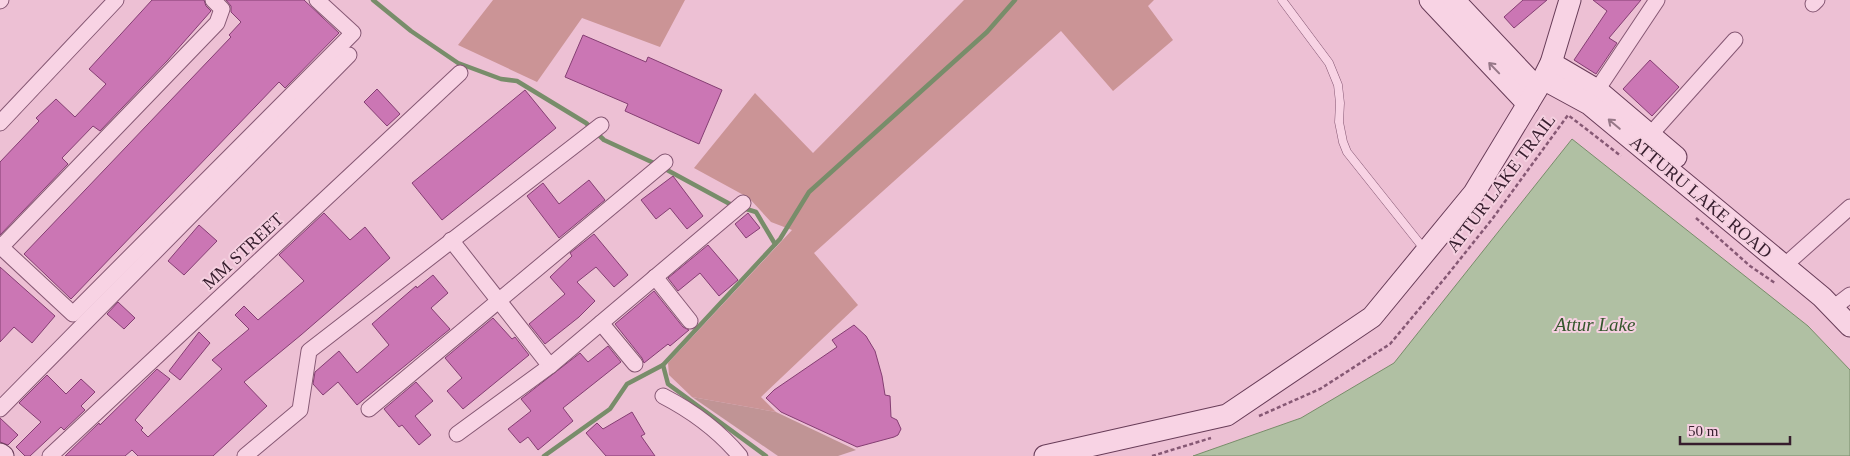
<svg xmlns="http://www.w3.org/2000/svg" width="1850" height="456" font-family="Georgia,serif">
<rect width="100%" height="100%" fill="#edc0d4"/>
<g fill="#cb9496">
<polygon points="493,0 685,0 660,47 582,18 537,82 458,45"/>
<polygon points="964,0 1154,0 1148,6 1173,40 1113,91 1061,31 814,253 858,305 761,397 776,412 692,397 669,375 668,363 792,230 771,222 749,198 694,168 755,93 813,153"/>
</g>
<polygon fill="#c09495" points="692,397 776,412 856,450 838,456 778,456"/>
<polygon fill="#b0c0a3" stroke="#788d6a" points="1572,139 1808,326 1850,370 1850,456 1193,456 1301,418 1394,363"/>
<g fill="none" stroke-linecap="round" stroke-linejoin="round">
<g stroke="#788d6a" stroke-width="4.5">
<polyline points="373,0 411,31 458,63 501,79 517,81 586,123 604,140 656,164 728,203 735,206"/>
<polyline points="743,208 756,212 775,244"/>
<polyline points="544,456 610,409 627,384 663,365"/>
<polyline points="766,456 668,384 663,365 780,239 809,192 987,32 1015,0"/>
</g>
</g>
<g fill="#cb76b4" stroke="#853e73">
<polygon points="152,0 204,0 206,6 211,11 167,61 100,131 93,126 62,158 68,164 0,235 0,162 39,121 36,118 56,99 75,117 106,84 89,69"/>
<polygon points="226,0 304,0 339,33 285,88 279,82 71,299 24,254 231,37 229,35 241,22 231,12 231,6"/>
<polygon points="1523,0 1547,0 1514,28 1504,17"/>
<polygon points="1593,0 1641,0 1609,38 1617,43 1596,74 1574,60 1607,11"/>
<polygon points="583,35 646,62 648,57 722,90 699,144 625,111 628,104 565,77"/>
<polygon points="1650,60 1679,87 1652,116 1623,89"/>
<polygon points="377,89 400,114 387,126 364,102"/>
<polygon points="525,90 556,128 442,220 412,183"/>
<polygon points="673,176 703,216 687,229 670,208 656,219 641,200"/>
<polygon points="589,180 605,200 559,238 527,196 543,183 559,204"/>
<polygon points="324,213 350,240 365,227 390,258 301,335 244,382 267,406 213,456 138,456 132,450 125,456 65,456 99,423 100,425 157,369 170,379 135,420 143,428 141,430 148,437 222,369 212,360 249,329 235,315 244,306 258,320 304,281 279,255"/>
<polygon points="748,213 760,228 746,238 735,224"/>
<polygon points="199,225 217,241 184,275 168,261"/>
<polygon points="594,234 628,275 614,287 596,267 577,282 595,301 579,317 545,344 529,324 565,294 550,277 572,256 570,253"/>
<polygon points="708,245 738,280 719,296 700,273 678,291 668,278"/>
<polygon points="0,267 55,316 32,343 14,327 0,342"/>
<polygon points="433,275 448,293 431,308 450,329 357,405 338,382 323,395 313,384 315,372 339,351 357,373 389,345 372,324 416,286 417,288"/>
<polygon points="654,291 683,327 689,330 670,346 668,344 644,363 642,358 615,324"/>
<polygon points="118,302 135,318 124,329 107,314"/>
<polygon points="493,318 512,339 515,337 529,355 463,409 447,391 462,378 445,358"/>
<polygon points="854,325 866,336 875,351 882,376 885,395 890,396 891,417 897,420 901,429 898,435 894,437 857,447 781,412 766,398 774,390 837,347 832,340"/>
<polygon points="199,332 210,343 180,380 169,371"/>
<polygon points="608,346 621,362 563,408 573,421 538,450 528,437 520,443 508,429 531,411 521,399 580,353 588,362"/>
<polygon points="47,375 66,394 81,379 95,392 81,406 85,410 64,430 61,427 30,456 25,456 16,447 41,422 19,403"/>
<polygon points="416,382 433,401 415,416 431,435 419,445 402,425 399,427 384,409"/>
<polygon points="632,412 645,434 641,436 655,456 606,456 586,433 597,423 603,429"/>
<polygon points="0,418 18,435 8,445 0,442"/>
</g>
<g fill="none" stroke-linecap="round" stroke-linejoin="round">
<g stroke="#865874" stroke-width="9">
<polyline id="lane" points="1282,0 1329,63 1338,85 1340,103 1339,122 1343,142 1347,152 1425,250"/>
</g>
<g stroke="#865874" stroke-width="17">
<g id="street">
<polyline points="213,0 222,9 217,23 1,247 73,314 353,33 317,0"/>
<polyline points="0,1 1,0"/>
<polyline points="1813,4 1817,0"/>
<polyline points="1597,90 1657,0"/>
<polyline points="0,123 116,0"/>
<polyline points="1650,135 1735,40"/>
<polyline points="451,240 550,366 457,434"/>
<polyline points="1784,266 1850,207"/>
<polyline points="655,277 690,321"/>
<polyline points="1833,308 1850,295"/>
<polyline points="601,323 635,364"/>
<polyline points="550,366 743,203"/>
<path d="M663 396C692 411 719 431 740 456"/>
<polyline points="0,409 349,55"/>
<polyline points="369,409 665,162"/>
<polyline points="50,456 460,73"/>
<polyline points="245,456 300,410 309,351 601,125"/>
</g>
</g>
<g stroke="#683c58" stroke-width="23">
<g id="secondary">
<polyline points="1430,0 1528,104"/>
<polyline points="1454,0 1537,88"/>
<polyline points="1551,63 1597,90 1676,157"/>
<polyline points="1543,79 1589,104 1822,297 1850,326"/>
<polyline points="0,454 3,456"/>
<polyline points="1045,456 1227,415 1372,317 1474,193 1543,79 1551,63 1570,0"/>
</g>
</g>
<g stroke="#865874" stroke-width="2.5" stroke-dasharray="4 2.5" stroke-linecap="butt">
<polyline points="1696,218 1750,266 1775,283"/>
<polyline points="1259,416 1320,389 1390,344 1445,278 1493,218 1568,115 1621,156"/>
<polyline points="1152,456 1211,438"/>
</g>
<use href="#lane" stroke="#f8d3e4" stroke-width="8"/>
<use href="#street" stroke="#f8d3e4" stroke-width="15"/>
<use href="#secondary" stroke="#f8d3e4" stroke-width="21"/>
</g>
<defs><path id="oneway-shaft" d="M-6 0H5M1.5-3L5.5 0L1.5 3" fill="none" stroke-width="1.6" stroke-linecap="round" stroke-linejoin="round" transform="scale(1.25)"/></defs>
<g stroke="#977888">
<use href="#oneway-shaft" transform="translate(1494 68) rotate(-134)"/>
<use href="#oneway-shaft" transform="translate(1614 124) rotate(-140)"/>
</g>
<g text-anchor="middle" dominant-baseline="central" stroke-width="4" stroke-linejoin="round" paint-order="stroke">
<g font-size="18" fill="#361d2d" stroke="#f5d0e0">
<text transform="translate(1501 183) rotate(-53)">ATTUR LAKE TRAIL</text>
<text transform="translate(1701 197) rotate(40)">ATTURU LAKE ROAD</text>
<text transform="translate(243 251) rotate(-43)">MM STREET</text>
</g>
<g font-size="19" font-style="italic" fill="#35562c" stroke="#f5d0e0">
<text x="1595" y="324">Attur Lake</text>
</g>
</g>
<path d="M1680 436v8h110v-8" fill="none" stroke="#361d2d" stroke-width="2.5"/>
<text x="1688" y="436" font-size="15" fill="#361d2d" stroke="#f5d0e0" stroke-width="4" paint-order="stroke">50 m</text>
</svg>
